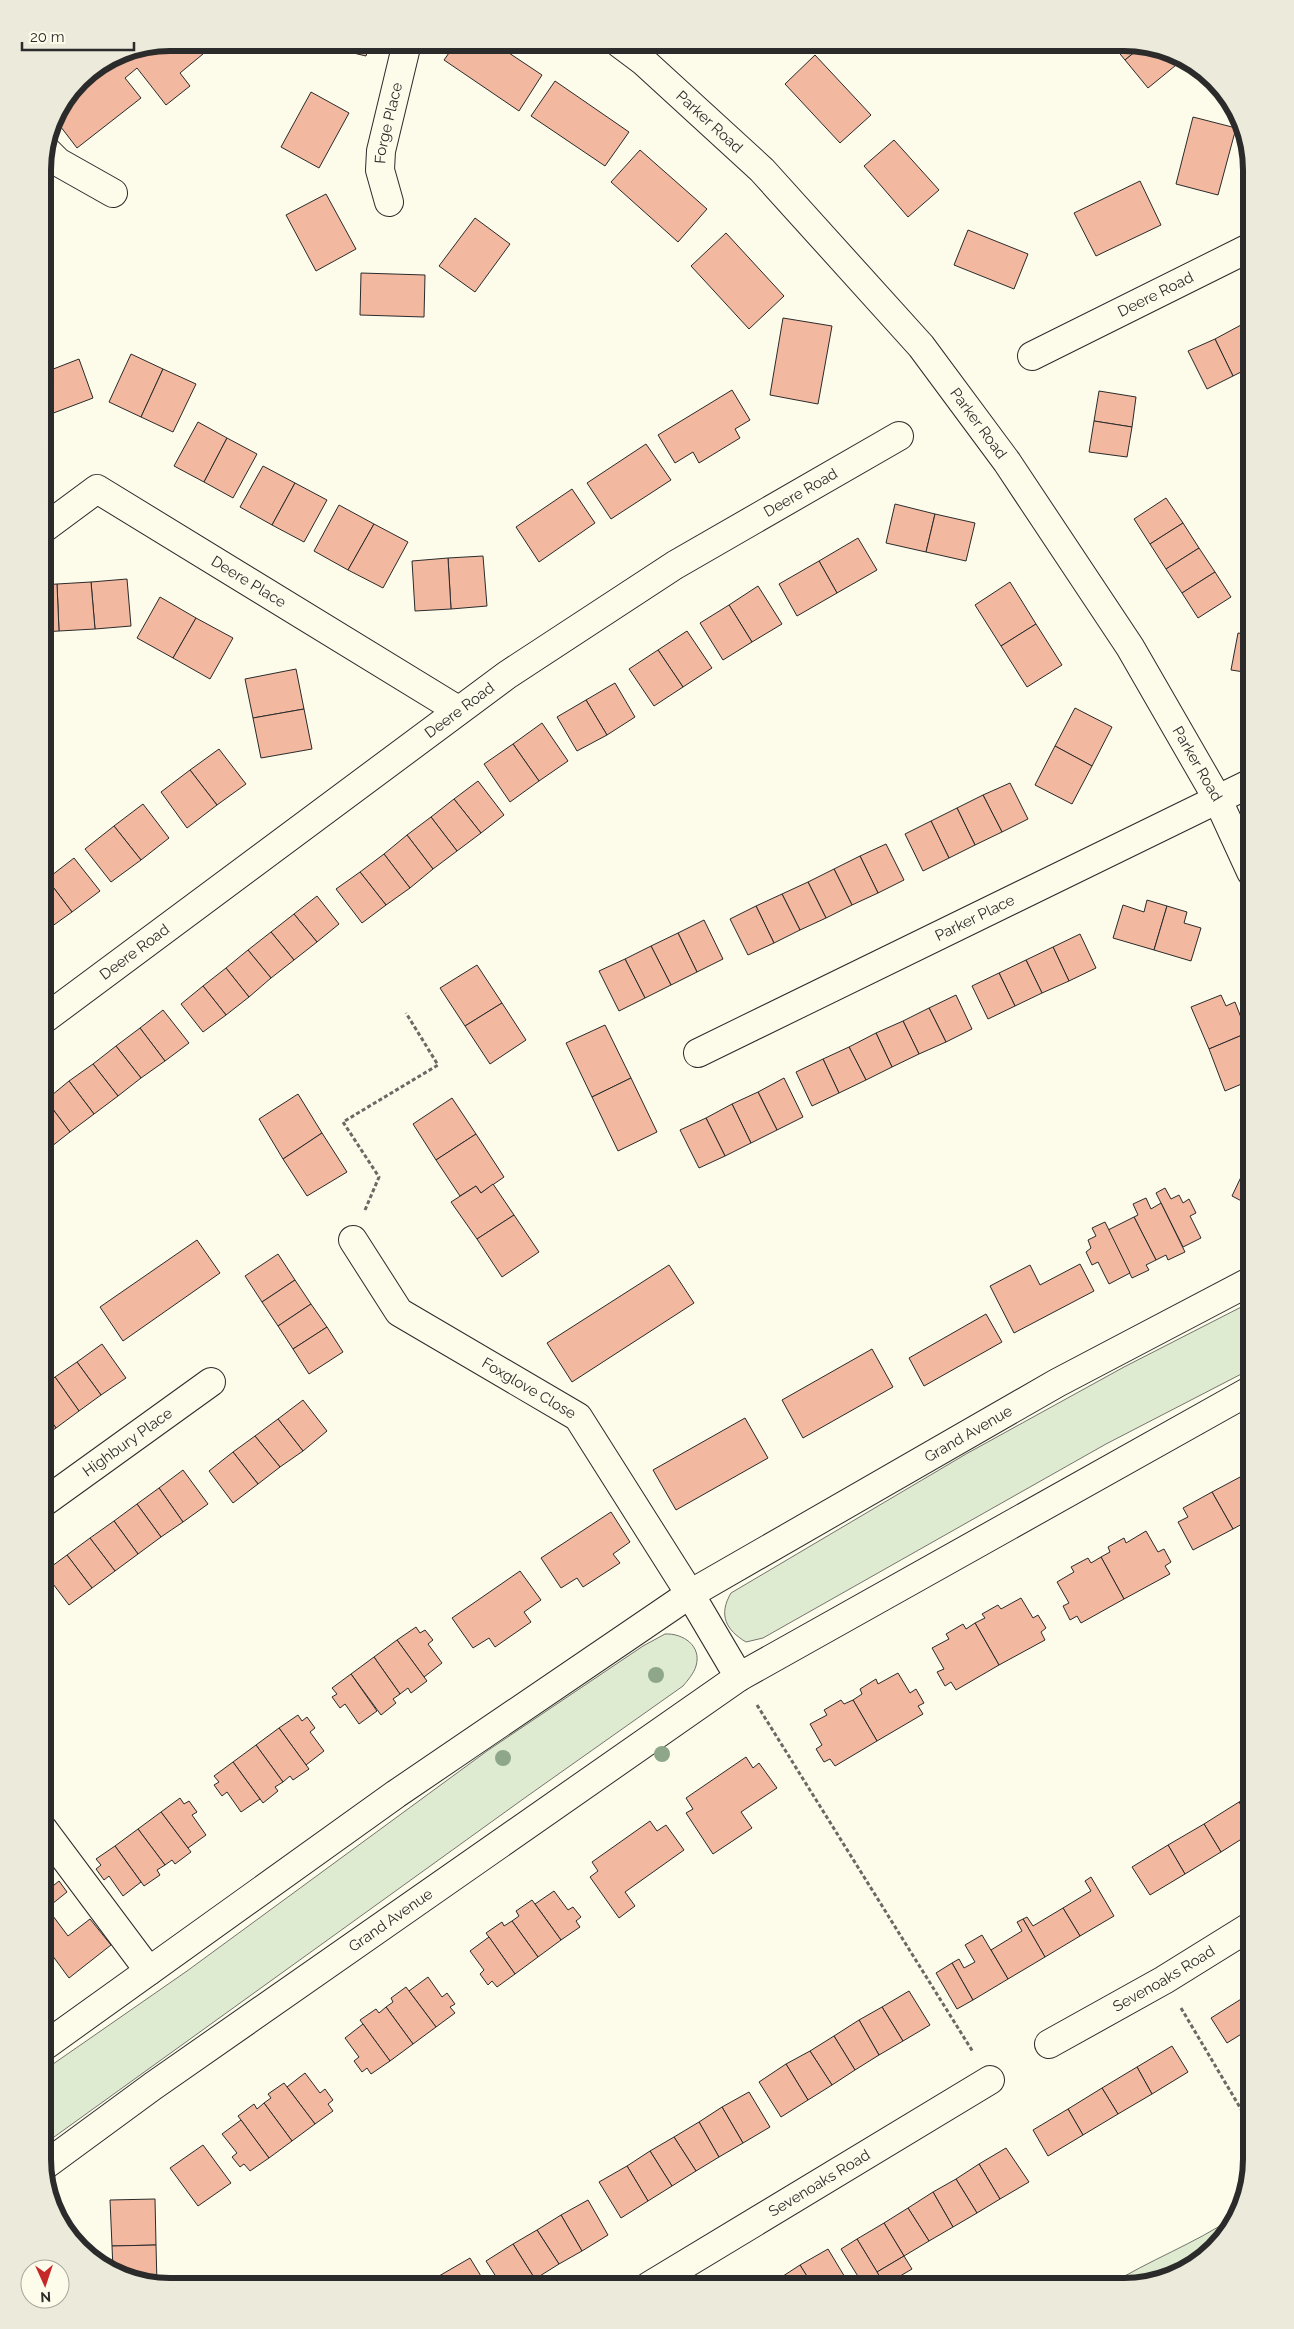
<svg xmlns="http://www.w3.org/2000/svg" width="1294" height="2329" font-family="Raleway,sans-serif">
<rect width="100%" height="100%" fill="#fdfbea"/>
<g fill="#deebd1" stroke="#74746e">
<path d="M1251 1302V1369L1106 1444 763 1638 746 1642C726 1630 718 1615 731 1593L966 1454 1124 1367Z"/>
<path d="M665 1634C683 1633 702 1646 696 1666 694 1673 688 1680 683 1686L526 1797 43 2145V2071L187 1971 487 1751 643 1646Z"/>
<path d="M1234 2217 1230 2229 1173 2277 1124 2286H1108C1149 2260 1194 2244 1234 2217Z"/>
</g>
<g fill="#f2b8a0" stroke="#2b2b2b">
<polygon points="170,42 193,43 203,54 180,73 190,86 166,105 137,68 125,78 141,98 77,148 54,118 80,80 122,52"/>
<polygon points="321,43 370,43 366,56 320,45"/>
<polygon points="456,43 494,43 542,75 519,111 444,60"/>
<polygon points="732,43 776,43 776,46 732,49"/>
<polygon points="1111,43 1132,43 1142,46 1125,60"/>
<polygon points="1142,46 1181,61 1148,88 1125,60"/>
<polygon points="815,55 871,115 840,143 785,84"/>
<polygon points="555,81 629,132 605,166 531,116"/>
<polygon points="311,92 349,113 319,168 281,147"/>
<polygon points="1193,117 1236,128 1218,195 1176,184"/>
<polygon points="894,140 939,190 908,217 864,166"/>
<polygon points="640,150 707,209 678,242 611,182"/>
<polygon points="1140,181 1161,225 1096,256 1074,213"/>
<polygon points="326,194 356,249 316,271 286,215"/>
<polygon points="475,218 510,244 475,292 439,266"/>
<polygon points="968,230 1028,254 1014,289 954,265"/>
<polygon points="726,233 784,296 749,329 691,266"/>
<polygon points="361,273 425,275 424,317 360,315"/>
<polygon points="783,318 832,326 818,404 770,395"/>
<polygon points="1251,320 1251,348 1241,325"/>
<polygon points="1241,325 1251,348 1251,367 1233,376 1215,339"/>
<polygon points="1215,339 1233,376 1207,389 1188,351"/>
<polygon points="131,354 163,369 141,417 109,402"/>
<polygon points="79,359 93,398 43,417 43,373"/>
<polygon points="163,369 196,384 173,432 141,417"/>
<polygon points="732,390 750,420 735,429 740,438 699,463 693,452 675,463 658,435"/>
<polygon points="1099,391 1136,397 1132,427 1094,421"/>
<polygon points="1094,421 1132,427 1127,457 1089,452"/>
<polygon points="198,422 227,438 204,482 174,466"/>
<polygon points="227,438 257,454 233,498 204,482"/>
<polygon points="646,444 671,480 611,519 587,483"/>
<polygon points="263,466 295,483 272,525 240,507"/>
<polygon points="295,483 327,500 304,542 272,525"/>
<polygon points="572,489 595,523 539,562 516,527"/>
<polygon points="1166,498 1183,523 1150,544 1134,519"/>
<polygon points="895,504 935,514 926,552 886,543"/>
<polygon points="339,505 374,524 348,570 314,551"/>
<polygon points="935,514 975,523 966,561 926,552"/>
<polygon points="1183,523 1199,548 1166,569 1150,544"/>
<polygon points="374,524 408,542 383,588 348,570"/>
<polygon points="858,538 877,570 837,593 819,561"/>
<polygon points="1199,548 1215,572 1182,593 1166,569"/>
<polygon points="483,556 487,606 451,609 448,558"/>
<polygon points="448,558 451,609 415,611 412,561"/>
<polygon points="819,561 837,593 797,616 779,584"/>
<polygon points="1215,572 1231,597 1198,618 1182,593"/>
<polygon points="127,579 131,626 95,629 91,582"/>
<polygon points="91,582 95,629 59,631 57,584"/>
<polygon points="1010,582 1036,624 1001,646 975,605"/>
<polygon points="57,584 59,631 43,632 43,585"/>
<polygon points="758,586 782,624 752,642 729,605"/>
<polygon points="160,597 196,618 173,658 137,638"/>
<polygon points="729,605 752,642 723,660 700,623"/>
<polygon points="196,618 233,638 210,679 173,658"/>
<polygon points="1036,624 1062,665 1027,687 1001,646"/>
<polygon points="687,631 712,668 683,687 658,650"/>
<polygon points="1238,633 1251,635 1251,673 1231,670"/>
<polygon points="658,650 683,687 654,706 629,669"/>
<polygon points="296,669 304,709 253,718 245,679"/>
<polygon points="615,683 635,717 607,735 586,700"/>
<polygon points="586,700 607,735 577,751 557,717"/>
<polygon points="1075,708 1112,727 1092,766 1055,746"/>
<polygon points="304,709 312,749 261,758 253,718"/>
<polygon points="542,723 568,761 539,781 513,744"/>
<polygon points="513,744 539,781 510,802 484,764"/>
<polygon points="1055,746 1092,766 1072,804 1035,785"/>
<polygon points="219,749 246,784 217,805 190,770"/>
<polygon points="190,770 217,805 187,828 161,792"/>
<polygon points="478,781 504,815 481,833 454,799"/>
<polygon points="1010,783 1028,819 1002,832 983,795"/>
<polygon points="983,795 1002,832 975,845 957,808"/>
<polygon points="454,799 481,833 457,851 431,817"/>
<polygon points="143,804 169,838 141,860 114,826"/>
<polygon points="957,808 975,845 949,858 931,821"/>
<polygon points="431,817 457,851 433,869 407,835"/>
<polygon points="931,821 949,858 923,871 905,834"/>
<polygon points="114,826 141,860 111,882 85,849"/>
<polygon points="407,835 433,869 410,888 384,854"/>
<polygon points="886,844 904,880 878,893 860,856"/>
<polygon points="384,854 410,888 386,905 360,872"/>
<polygon points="860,856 878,893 852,905 834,869"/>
<polygon points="74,858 100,891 72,912 47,879"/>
<polygon points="834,869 852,905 826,918 808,882"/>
<polygon points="360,872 386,905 362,923 336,889"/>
<polygon points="47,879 72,912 44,932 43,882"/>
<polygon points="808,882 826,918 800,930 782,894"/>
<polygon points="782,894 800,930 774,943 756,906"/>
<polygon points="317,896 339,924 317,942 294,914"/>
<polygon points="1147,900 1167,906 1154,950 1113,938 1123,905 1144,912"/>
<polygon points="756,906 774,943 748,955 730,919"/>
<polygon points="1167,906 1187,912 1184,923 1201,928 1191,961 1154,950"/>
<polygon points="294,914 317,942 294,960 271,932"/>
<polygon points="704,920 723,959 697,972 678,933"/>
<polygon points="271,932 294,960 271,978 248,950"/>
<polygon points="678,933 697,972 671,985 651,946"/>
<polygon points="1080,934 1096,968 1069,981 1053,947"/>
<polygon points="651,946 671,985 645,998 625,959"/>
<polygon points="1053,947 1069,981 1042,993 1026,960"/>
<polygon points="248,950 271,978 249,997 226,968"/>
<polygon points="625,959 645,998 619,1011 599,971"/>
<polygon points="1026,960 1042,993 1015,1006 999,973"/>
<polygon points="477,965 502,1003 465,1026 440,988"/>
<polygon points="226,968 249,997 226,1015 203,986"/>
<polygon points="999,973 1015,1006 988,1019 972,986"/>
<polygon points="203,986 226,1015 203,1032 181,1004"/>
<polygon points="956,995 972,1029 946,1042 929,1008"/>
<polygon points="1221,995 1226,1006 1235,1002 1247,1033 1209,1049 1191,1007"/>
<polygon points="502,1003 526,1040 490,1064 465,1026"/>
<polygon points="929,1008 946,1042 919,1054 903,1021"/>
<polygon points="163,1010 189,1043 165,1061 140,1028"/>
<polygon points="903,1021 919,1054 892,1067 876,1033"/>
<polygon points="605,1025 631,1078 592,1097 566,1043"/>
<polygon points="140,1028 165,1061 141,1078 116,1046"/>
<polygon points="876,1033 892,1067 866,1080 849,1047"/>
<polygon points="1247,1033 1251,1043 1251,1080 1225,1091 1209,1049"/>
<polygon points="116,1046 141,1078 118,1096 93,1064"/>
<polygon points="849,1047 866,1080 839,1093 823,1059"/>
<polygon points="823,1059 839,1093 812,1106 796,1072"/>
<polygon points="93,1064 118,1096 94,1114 69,1081"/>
<polygon points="631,1078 657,1132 618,1151 592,1097"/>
<polygon points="784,1078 803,1117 777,1130 758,1092"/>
<polygon points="69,1081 94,1114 70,1132 46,1100"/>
<polygon points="758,1092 777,1130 751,1143 732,1104"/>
<polygon points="298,1094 322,1133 283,1159 259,1119"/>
<polygon points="452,1098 476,1134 436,1160 413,1124"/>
<polygon points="46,1100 70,1132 47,1150 43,1145 43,1102"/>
<polygon points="732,1104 751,1143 725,1156 706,1118"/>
<polygon points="706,1118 725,1156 699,1168 680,1130"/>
<polygon points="322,1133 347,1172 307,1196 283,1159"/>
<polygon points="476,1134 504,1177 481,1193 476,1186 460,1196 436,1160"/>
<polygon points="1251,1156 1251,1206 1232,1196"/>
<polygon points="493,1184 514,1215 477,1239 451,1202 476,1186 481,1193"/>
<polygon points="1165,1188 1171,1199 1179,1195 1183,1203 1189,1199 1196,1213 1190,1216 1201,1238 1183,1247 1156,1193"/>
<polygon points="1146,1198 1151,1209 1161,1203 1185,1252 1168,1260 1166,1255 1156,1260 1134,1217 1138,1215 1133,1204"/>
<polygon points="514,1215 539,1252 502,1277 477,1239"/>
<polygon points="1134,1217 1156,1260 1146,1265 1149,1270 1132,1278 1108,1230"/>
<polygon points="1105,1222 1130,1273 1109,1284 1098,1262 1092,1265 1086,1252 1091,1248 1088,1240 1096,1236 1092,1228"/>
<polygon points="197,1240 220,1273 123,1341 100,1307"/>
<polygon points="278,1254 295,1280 262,1302 245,1276"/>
<polygon points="1080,1264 1094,1291 1014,1333 990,1286 1030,1265 1040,1285"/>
<polygon points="669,1265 694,1303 572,1382 547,1343"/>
<polygon points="295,1280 311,1304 278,1326 262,1302"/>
<polygon points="311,1304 327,1327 293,1349 278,1326"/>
<polygon points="986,1314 1002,1342 924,1386 909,1358"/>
<polygon points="327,1327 343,1352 309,1374 293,1349"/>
<polygon points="102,1344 126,1378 101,1395 77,1362"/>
<polygon points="872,1349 893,1387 803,1438 782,1400"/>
<polygon points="77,1362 101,1395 79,1411 55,1377"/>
<polygon points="55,1377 79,1411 56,1428 43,1409 43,1386"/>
<polygon points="303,1400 327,1431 303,1451 278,1419"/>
<polygon points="43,1409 56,1428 43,1437"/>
<polygon points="745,1418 768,1458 676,1510 653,1470"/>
<polygon points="278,1419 303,1451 280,1467 255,1436"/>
<polygon points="255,1436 280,1467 258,1484 233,1452"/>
<polygon points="233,1452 258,1484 233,1503 209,1471"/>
<polygon points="183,1470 208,1504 183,1522 159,1488"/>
<polygon points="1242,1476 1247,1485 1251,1483 1251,1519 1233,1529 1212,1492"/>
<polygon points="159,1488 183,1522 161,1537 137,1504"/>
<polygon points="1212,1492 1233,1529 1193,1550 1178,1522 1188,1517 1183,1508"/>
<polygon points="137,1504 161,1537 138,1554 114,1521"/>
<polygon points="611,1512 630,1542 613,1554 620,1563 583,1587 577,1578 561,1588 541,1558"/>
<polygon points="114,1521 138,1554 115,1571 90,1538"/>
<polygon points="1146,1531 1158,1552 1164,1549 1171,1562 1165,1566 1170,1574 1124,1599 1101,1557 1110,1552 1108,1547 1124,1538 1126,1543"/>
<polygon points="90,1538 115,1571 92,1588 67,1555"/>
<polygon points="67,1555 92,1588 69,1605 44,1572"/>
<polygon points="1101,1557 1124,1599 1081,1623 1077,1616 1070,1620 1063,1606 1069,1603 1057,1582 1074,1572 1071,1567 1088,1558 1091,1563"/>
<polygon points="520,1571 541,1600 524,1612 531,1622 495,1647 489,1638 473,1648 452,1618"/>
<polygon points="1021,1598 1033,1618 1038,1615 1046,1628 1041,1632 1045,1640 999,1665 975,1623 985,1618 982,1614 998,1605 1001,1609"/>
<polygon points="43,1606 52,1620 43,1626"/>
<polygon points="975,1623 999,1665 956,1690 951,1682 945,1686 937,1672 944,1669 932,1648 949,1639 946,1634 963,1624 966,1629"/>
<polygon points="416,1627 420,1633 425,1630 433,1640 428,1644 442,1663 424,1677 397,1640"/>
<polygon points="397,1640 427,1681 411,1693 408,1688 400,1694 374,1657"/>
<polygon points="374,1657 400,1694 393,1699 396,1703 381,1715 351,1674"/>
<polygon points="898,1673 910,1693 916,1689 924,1703 918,1706 923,1714 877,1741 853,1700 862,1694 860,1689 876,1679 878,1684"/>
<polygon points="351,1674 377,1711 359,1724 345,1704 340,1708 332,1697 337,1694 332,1688"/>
<polygon points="841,1700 844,1704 853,1700 877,1741 835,1766 830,1759 824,1762 816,1749 822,1745 810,1724 827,1715 824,1710"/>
<polygon points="298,1715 302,1721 307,1717 315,1728 310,1732 324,1751 306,1765 279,1728"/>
<polygon points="279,1728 309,1769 293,1780 290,1776 283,1782 256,1745"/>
<polygon points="256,1745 283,1782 275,1787 278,1791 263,1803 233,1762"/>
<polygon points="746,1757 753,1768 759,1763 777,1788 741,1812 752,1828 713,1854 686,1813 693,1809 686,1798"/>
<polygon points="233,1762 260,1799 241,1812 227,1792 222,1796 214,1785 219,1782 214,1776"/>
<polygon points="1251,1795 1251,1823 1239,1802"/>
<polygon points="180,1798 184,1804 189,1801 197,1812 192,1815 206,1835 188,1848 161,1812"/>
<polygon points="1239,1802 1251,1823 1251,1833 1221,1852 1204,1824"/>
<polygon points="161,1812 191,1852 175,1864 172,1860 165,1865 138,1829"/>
<polygon points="650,1821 657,1831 666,1825 684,1850 625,1892 635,1906 619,1918 590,1877 598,1871 592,1862"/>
<polygon points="1204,1824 1221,1852 1185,1874 1168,1845"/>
<polygon points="138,1829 165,1865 157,1870 160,1875 144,1886 115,1846"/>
<polygon points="1168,1845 1185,1874 1150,1895 1132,1867"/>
<polygon points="115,1846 141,1882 123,1896 109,1876 104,1880 96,1869 101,1865 96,1859"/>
<polygon points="1091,1877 1114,1916 1080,1936 1063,1908 1091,1891 1085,1881"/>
<polygon points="59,1881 67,1892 47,1908 68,1936 90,1919 111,1945 69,1978 52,1955 43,1962 43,1894"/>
<polygon points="554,1891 568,1910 573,1907 581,1917 576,1921 580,1927 561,1940 535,1904"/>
<polygon points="532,1900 561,1940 538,1957 512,1921 519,1916 516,1911"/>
<polygon points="1063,1908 1080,1936 1045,1957 1023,1919 1027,1917 1033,1926"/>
<polygon points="1023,1919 1045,1957 1008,1979 991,1950 1022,1931 1017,1922"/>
<polygon points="512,1921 538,1957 515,1974 486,1933 502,1922 504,1926"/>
<polygon points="982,1935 1008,1979 973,2000 952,1963 959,1959 964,1968 975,1962 965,1945"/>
<polygon points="489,1937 515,1974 497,1987 492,1981 488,1985 480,1974 484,1970 470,1951"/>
<polygon points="952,1963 973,2000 957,2009 936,1973"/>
<polygon points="428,1977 442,1997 447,1993 455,2004 450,2007 455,2013 436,2027 409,1991"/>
<polygon points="406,1987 436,2027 413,2044 386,2007 393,2002 391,1998"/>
<polygon points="909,1991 930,2025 903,2041 882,2007"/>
<polygon points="1251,1993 1251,2006 1246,1996"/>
<polygon points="1246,1996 1251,2006 1251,2028 1227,2043 1211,2018"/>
<polygon points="386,2007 413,2044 390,2061 360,2020 376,2009 379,2013"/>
<polygon points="882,2007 903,2041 879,2055 859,2020"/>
<polygon points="859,2020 879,2055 855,2070 834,2036"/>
<polygon points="363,2024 390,2061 371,2074 367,2068 362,2072 354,2061 359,2057 345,2038"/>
<polygon points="834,2036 855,2070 832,2085 810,2051"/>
<polygon points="1172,2046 1188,2072 1152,2094 1137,2067"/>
<polygon points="810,2051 832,2085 808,2100 786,2064"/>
<polygon points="786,2064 808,2100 781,2117 759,2082"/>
<polygon points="1137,2067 1152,2094 1118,2114 1102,2088"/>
<polygon points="305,2073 320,2093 325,2089 333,2100 328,2104 333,2111 315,2124 287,2087"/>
<polygon points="284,2083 315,2124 292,2141 264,2103 271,2098 268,2094"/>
<polygon points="1102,2088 1118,2114 1083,2135 1068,2109"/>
<polygon points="749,2092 770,2127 743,2143 722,2107"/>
<polygon points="264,2103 292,2141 269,2158 238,2116 254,2104 257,2109"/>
<polygon points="722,2107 743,2143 719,2157 699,2122"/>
<polygon points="1068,2109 1083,2135 1048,2156 1033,2130"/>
<polygon points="241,2120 269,2158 250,2171 244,2164 240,2167 232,2157 237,2153 222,2134"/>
<polygon points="699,2122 719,2157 696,2171 674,2137"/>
<polygon points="674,2137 696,2171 672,2186 650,2151"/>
<polygon points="203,2145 231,2183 198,2206 170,2168"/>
<polygon points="1006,2148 1029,2182 1000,2199 979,2164"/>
<polygon points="650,2151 672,2186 648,2201 627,2166"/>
<polygon points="979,2164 1000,2199 977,2213 956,2179"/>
<polygon points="627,2166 648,2201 621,2218 599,2182"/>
<polygon points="956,2179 977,2213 953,2227 933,2192"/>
<polygon points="933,2192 953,2227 929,2241 908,2208"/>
<polygon points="155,2199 156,2245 112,2246 110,2200"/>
<polygon points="588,2200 608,2235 582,2251 561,2215"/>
<polygon points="908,2208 929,2241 904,2256 884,2223"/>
<polygon points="561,2215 582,2251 559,2264 537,2230"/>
<polygon points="884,2223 904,2256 877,2272 857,2239"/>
<polygon points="537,2230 559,2264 535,2279 513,2244"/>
<polygon points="857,2239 885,2285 882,2286 864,2286 841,2249"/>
<polygon points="513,2244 535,2279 524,2286 502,2286 486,2261"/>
<polygon points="156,2245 157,2284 113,2269 112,2246"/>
<polygon points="828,2249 849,2284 844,2286 813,2286 800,2265"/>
<polygon points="904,2256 912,2269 885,2285 877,2272"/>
<polygon points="470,2258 487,2286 445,2286 439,2276"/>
<polygon points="800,2265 813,2286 781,2286 777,2280"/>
<polygon points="439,2276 445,2286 422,2286"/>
<polygon points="777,2280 781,2286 766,2286"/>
</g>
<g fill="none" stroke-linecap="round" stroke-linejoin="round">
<g stroke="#2b2b2b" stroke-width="30">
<g id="minor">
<path id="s1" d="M619 43 643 61 762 170 921 346 1007 462 1130 647 1217 798 1251 872"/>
<polyline points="46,150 58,162 113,193"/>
<path id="s2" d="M389 202 380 170 381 151 407 43"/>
<path id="s3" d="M1032 356 1251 247"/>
<path id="s4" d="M43 529 97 489 458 710"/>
<path id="s5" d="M43 1020 507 675 675 565 899 436"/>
<path id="s6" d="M698 1053 1251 783"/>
<path id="s7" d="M353 1240 399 1312 578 1417 690 1594 739 1677"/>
<path id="s8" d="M43 1503 211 1382"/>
<polyline points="43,1829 149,1971"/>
<path id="s9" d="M1049 2044 1164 1980 1251 1926"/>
<path id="s10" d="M43 2047 396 1794 690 1594 1057 1383 1251 1281"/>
<path id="s11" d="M44 2166 153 2086 739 1677 1251 1390"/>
<path id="s12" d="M649 2286 990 2080"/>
</g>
</g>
<g stroke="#6a6964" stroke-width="3" stroke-dasharray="4 2.5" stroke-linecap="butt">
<polyline points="365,1210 379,1177 343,1122 438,1065 406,1013"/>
<polyline points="757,1705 973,2052"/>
<polyline points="1181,2008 1251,2126"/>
</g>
<use href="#minor" stroke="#fdfbea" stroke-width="28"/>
</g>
<g fill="#8ea78a">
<circle cx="656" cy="1675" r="8"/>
<circle cx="662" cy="1754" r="8"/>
<circle cx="503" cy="1758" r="8"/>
</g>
<g text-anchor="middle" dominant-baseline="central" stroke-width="4" stroke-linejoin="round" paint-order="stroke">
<g font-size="15" fill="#2b2b2b" stroke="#fdfbea">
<text stroke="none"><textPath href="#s1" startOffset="120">Parker Road</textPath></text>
<text stroke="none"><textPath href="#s2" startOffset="81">Forge Place</textPath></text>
<text stroke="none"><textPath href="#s3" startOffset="138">Deere Road</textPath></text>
<text stroke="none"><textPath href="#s1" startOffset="525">Parker Road</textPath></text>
<text stroke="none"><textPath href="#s5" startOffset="924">Deere Road</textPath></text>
<text stroke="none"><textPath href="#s4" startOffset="245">Deere Place</textPath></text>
<text stroke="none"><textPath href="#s5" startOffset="519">Deere Road</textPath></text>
<text stroke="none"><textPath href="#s1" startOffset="930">Parker Road</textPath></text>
<text stroke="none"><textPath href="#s6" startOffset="308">Parker Place</textPath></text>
<text stroke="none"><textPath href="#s5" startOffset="114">Deere Road</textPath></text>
<text stroke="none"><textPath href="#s7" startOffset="236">Foxglove Close</textPath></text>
<text stroke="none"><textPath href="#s10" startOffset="1111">Grand Avenue</textPath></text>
<text stroke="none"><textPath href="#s8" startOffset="104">Highbury Place</textPath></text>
<text stroke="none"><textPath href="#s11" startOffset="425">Grand Avenue</textPath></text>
<text stroke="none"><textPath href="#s9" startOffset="132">Sevenoaks Road</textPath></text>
<text stroke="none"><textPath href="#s12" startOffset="199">Sevenoaks Road</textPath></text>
</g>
</g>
<path d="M0 0H1294V2329H0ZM170 51H1124A119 119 0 0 1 1243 170V2159A119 119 0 0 1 1124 2278H170A119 119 0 0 1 51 2159V170A119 119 0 0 1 170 51Z" fill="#eceadb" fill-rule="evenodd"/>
<path fill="none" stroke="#2b2b2b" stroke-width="6" d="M170 51H1124A119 119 0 0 1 1243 170V2159A119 119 0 0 1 1124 2278H170A119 119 0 0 1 51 2159V170A119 119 0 0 1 170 51Z"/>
<g transform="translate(45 2284) rotate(177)"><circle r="24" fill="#fdfbea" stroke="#a9a89e"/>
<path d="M0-4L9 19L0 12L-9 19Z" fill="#c62828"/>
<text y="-8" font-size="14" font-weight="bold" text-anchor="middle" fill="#2b2b2b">N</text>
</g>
<path d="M22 42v8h112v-8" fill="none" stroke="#2b2b2b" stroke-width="2.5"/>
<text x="30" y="42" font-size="15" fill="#2b2b2b" stroke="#fdfbea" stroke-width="4" paint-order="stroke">20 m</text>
</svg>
